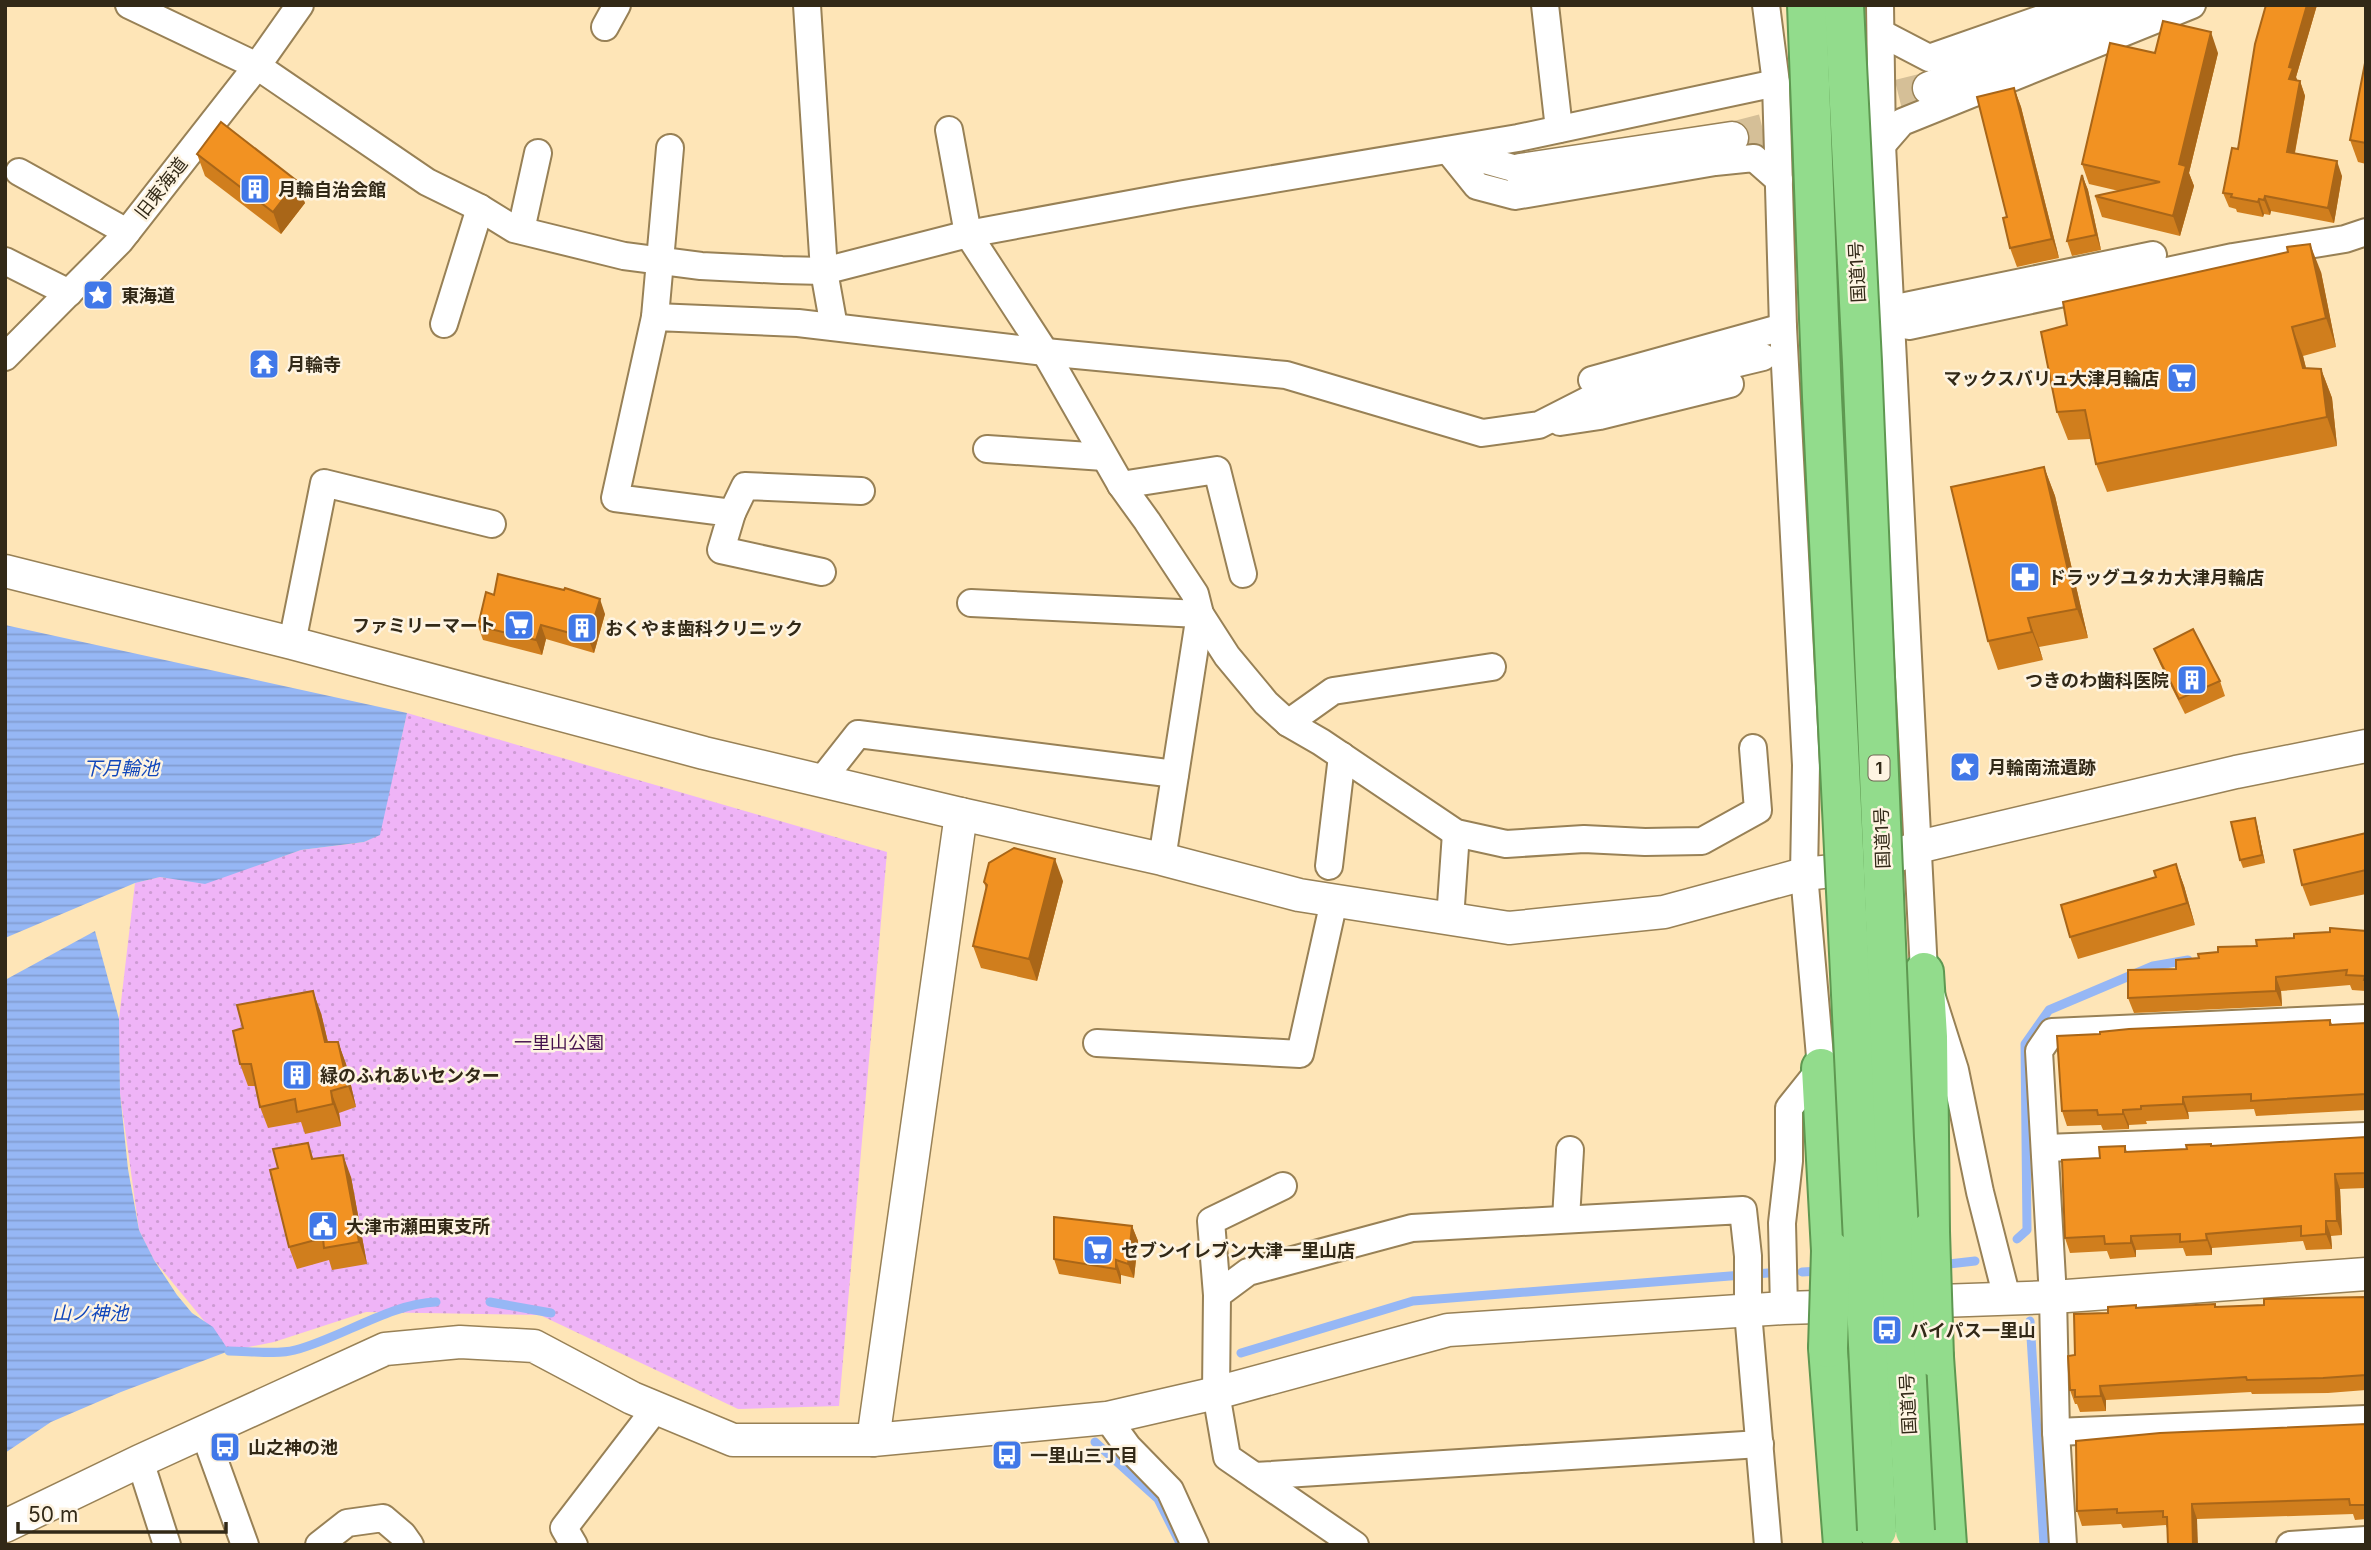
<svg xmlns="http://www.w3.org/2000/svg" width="2371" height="1550" font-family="Inter,'Noto Sans JP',sans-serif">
<defs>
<pattern id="grass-dots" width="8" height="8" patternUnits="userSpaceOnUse" patternTransform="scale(1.75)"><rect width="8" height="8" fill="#efb4f7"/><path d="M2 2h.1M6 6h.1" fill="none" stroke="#cd9bd3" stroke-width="1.8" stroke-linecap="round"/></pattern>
<pattern id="water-rules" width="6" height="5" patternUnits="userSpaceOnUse" patternTransform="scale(1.75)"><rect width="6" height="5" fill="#96b7f5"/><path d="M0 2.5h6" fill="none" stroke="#829dd1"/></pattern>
</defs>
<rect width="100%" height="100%" fill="#fee5b7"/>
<polygon fill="url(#grass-dots)" points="407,713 887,852 839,1406 738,1409 540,1315 366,1312 274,1342 229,1351 154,1260 139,1230 120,1093 119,1019 135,883 160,877 205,883 301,850 364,842 379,835"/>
<g fill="url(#water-rules)">
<polygon points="5,625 407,713 380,835 364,842 301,850 205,884 160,877 135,883 5,938"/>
<polygon points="95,931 119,1019 120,1093 128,1169 139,1230 154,1260 177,1295 192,1313 213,1327 229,1351 121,1392 51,1422 5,1453 5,980"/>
</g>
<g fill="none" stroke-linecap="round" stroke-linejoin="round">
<g stroke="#96b7f5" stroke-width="9">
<polyline points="2017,1239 2027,1230 2025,1044 2049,1010 2153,966 2188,960"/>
<polyline points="1940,1265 1975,1261"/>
<polyline points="1802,1272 1821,1271"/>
<polyline points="490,1302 551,1313"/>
<polyline points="2030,1321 2044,1545"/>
<path d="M229 1351C248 1351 278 1355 295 1350 339 1339 391 1303 436 1302"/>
<polyline points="1241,1353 1413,1301 1768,1273"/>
<polyline points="1095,1442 1158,1499 1181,1545"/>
</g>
<g stroke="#d5bf97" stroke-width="32" stroke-dasharray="32 16" stroke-linecap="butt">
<polyline points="1852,107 1929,88"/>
<polyline points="1732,138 1806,119"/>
</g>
<g stroke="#988156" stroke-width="30">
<g id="minor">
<polyline points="129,5 257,66 427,182 480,208 514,229 624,256 701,266 782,270 824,271 968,234 1184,194 1518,138 1776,83"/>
<polyline points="807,5 824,271 834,327"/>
<polyline points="1545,5 1559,129"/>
<polyline points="1766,5 1776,83 1783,327 1806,765 1804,874 1821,1068 1789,1108 1789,1161 1782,1223 1784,1308"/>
<polyline points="1880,5 1882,145 1924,972 1955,1070 1980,1192 2007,1298"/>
<polyline points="605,27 617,5"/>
<polyline points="1881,33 1929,58 2081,5"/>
<polyline points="949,130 968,234 1045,352 1121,485 1147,521 1195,594 1200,614 1227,656 1266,703 1288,723 1321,742 1456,833 1506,844 1584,839 1645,842 1702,841 1758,810 1753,748"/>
<polyline points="1882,145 1902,122 2192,5"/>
<polyline points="1448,150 1477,186 1515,196 1715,162 1754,158 1779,180"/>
<polyline points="1456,152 1520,170"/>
<polyline points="19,172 127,232"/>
<polyline points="521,230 538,153"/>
<polyline points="5,261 69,293"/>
<polyline points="1891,309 2153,255"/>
<polyline points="655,317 670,148"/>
<polyline points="444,324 480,208"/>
<polyline points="1909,326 2233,257 2345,239 2366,232"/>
<polyline points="5,357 120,241 257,66 300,5"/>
<polyline points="1592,380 1783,327"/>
<polyline points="1560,422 1600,416 1730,384"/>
<polyline points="987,449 1104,457"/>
<polyline points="1121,485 1217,470 1243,574"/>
<polyline points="732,513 745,486 861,491"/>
<polyline points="822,572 721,550 732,513 615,498 655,317 798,323 1045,352 1286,375 1482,433 1539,425 1592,398 1763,357"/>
<polyline points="971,603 1200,614"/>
<polyline points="292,643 324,483 492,524"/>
<polyline points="1288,723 1333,691 1492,667"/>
<polyline points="821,781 858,734 1175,774"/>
<polyline points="1162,859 1200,614"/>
<polyline points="1329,866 1342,756"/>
<polyline points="1450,919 1456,833"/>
<polyline points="1097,1043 1300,1054 1334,901"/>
<polyline points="2045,1148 2366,1136"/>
<polyline points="1566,1219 1570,1150"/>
<polyline points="1217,1295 1211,1221 1283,1186"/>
<polyline points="1107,1418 1128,1447 1170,1490 1195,1545"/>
<polyline points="204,1432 245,1545"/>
<polyline points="2056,1432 2366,1419"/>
<polyline points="140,1461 167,1545"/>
<polyline points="1255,1476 1760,1444"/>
<polyline points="319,1545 347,1523 383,1518 403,1535 410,1545"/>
<polyline points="574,1545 564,1528 656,1408"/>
<polyline points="1355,1545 1227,1457 1216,1393 1217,1295 1248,1272 1412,1228 1743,1210 1748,1256 1748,1312 1768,1545"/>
<polyline points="2063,1545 2056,1432 2053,1297 2039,1051 2052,1032 2366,1018"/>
<polyline points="2290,1545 2366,1540"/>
</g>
</g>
<g stroke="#988156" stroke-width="35">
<g id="tertiary">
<polyline points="1929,88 2138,5"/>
<polyline points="1520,170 1732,138"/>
<polyline points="5,571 292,643 704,753 961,814 1162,859 1299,895 1509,928 1664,912 1804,874 1870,867 1918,847 2236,772 2366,746"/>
<polyline points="1910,1302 2053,1297 2366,1274"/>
<polyline points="873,1440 961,814"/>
<polyline points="5,1526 140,1461 385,1349 460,1342 534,1346 632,1398 733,1440 873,1440 1107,1418 1216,1393 1448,1330 1784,1308 1851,1306"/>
</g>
</g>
<g stroke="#5e9851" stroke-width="42">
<g id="trunk">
<polyline points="1924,972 1928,1037 1930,1232"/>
<polyline points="1821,1068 1831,1251"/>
<polyline points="1828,1348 1843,1545"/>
<polyline points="1934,1357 1947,1545"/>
</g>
</g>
<use href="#minor" stroke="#fff" stroke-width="26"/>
<use href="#tertiary" stroke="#fff" stroke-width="32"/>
<use href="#trunk" stroke="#92dc8c" stroke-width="38"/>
<g stroke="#5e9851" stroke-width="42" stroke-linecap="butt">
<g id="trunk-bridge">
<polyline points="1807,5 1822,397 1877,1530"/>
<polyline points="1844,5 1862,362 1894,1138 1915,1531"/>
<polyline points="1930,1232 1934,1357"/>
<polyline points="1828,1348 1831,1251"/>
</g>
</g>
<use href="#trunk-bridge" stroke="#92dc8c" stroke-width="38"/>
</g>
<g fill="#d07e1d">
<polygon points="2317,5 2296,77 2297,81 2300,81 2305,96 2295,153 2342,176 2334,223 2271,211 2270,215 2264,214 2263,217 2237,212 2236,209 2229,207 2223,193 2238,149"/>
<polygon points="2155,53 2218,53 2189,173 2194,186 2180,236 2102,217 2095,196 2119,191 2089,184 2082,164"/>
<polygon points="2366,58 2366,164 2358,162 2350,140"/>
<polygon points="2014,88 2021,107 2059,258 2017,267 2010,248 2007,217"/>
<polygon points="197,154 305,203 281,234 205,176"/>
<polygon points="2082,175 2088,190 2101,250 2072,256 2067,241"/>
<polygon points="2321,272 2336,347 2303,356 2306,368 2321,369 2332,398 2337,446 2107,492 2096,464 2091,439 2068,440 2057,412"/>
<polygon points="2044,467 2055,496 2088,638 2039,647 2043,660 1998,670 1988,641"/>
<polygon points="494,595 605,614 594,653 546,639 542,655 483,640 478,626"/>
<polygon points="2154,649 2220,681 2225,696 2185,714 2160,664"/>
<polygon points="2257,825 2265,863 2243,868 2240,860"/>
<polygon points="2366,833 2366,894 2310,906 2302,885"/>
<polygon points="2176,864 2184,886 2195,925 2078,959 2070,937 2156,877"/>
<polygon points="1063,881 1037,981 981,968 973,946 986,889 984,882"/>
<polygon points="2366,931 2366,991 2352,990 2350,985 2281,991 2282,1006 2134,1013 2128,998 2176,969 2199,958 2218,952 2294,938"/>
<polygon points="321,1013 328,1042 338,1042 346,1064 356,1107 339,1113 341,1126 305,1134 301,1122 268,1128 260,1107 256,1086 248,1086 240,1064"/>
<polygon points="2330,1020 2332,1024 2366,1023 2366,1110 2256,1116 2254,1109 2188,1112 2189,1119 2146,1121 2147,1124 2129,1125 2129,1129 2103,1130 2101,1125 2067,1126 2062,1111 2100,1034"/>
<polygon points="2366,1137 2366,1188 2340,1189 2342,1235 2331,1236 2332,1249 2306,1250 2303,1241 2212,1248 2212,1255 2186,1256 2183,1248 2136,1250 2136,1257 2110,1259 2107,1251 2070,1253 2065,1238 2100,1158 2125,1146 2127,1152 2187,1149 2211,1144 2212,1146"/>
<polygon points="308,1143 313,1158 351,1177 367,1264 332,1270 329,1260 297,1269 289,1247 278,1168"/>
<polygon points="1132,1226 1138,1241 1134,1278 1121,1275 1121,1284 1059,1274 1054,1259"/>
<polygon points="2366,1297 2366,1390 2328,1393 2252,1394 2251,1392 2106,1400 2106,1411 2080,1412 2077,1404 2075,1404 2070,1390 2075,1355 2137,1308 2215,1304 2217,1307 2264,1305"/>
<polygon points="2366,1424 2366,1519 2355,1520 2353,1514 2197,1519 2167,1528 2166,1525 2123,1528 2121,1524 2082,1526 2077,1511"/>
</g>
<g fill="#a96618">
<polygon points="2307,5 2317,5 2296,77 2298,82 2289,79 2289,67"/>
<polygon points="2211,32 2218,53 2189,173 2194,186 2180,236 2173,216 2179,164"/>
<polygon points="2300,81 2305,96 2292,167 2287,152"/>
<polygon points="2014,88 2021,107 2059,258 2052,239"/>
<polygon points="2337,161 2342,176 2334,223 2328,208"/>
<polygon points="2082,175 2088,190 2101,250 2096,235"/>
<polygon points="297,181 305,203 281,234 273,212"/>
<polygon points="2265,196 2271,211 2270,215 2264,200"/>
<polygon points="2259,199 2264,214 2263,217 2258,202"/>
<polygon points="2310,244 2321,272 2336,347 2326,318"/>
<polygon points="2292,327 2303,356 2313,396 2303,368"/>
<polygon points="2321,369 2332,398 2337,446 2327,417"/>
<polygon points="2044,467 2055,496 2088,638 2077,609"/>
<polygon points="600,599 605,614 594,653 588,638"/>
<polygon points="2028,618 2039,647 2043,660 2032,632"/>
<polygon points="541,625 546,639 542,655 536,640"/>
<polygon points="2255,818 2257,825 2265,863 2262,855"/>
<polygon points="1055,859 1063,881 1037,981 1029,959"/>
<polygon points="2176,864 2184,886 2195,925 2187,903"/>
<polygon points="2276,977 2281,991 2282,1006 2276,991"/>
<polygon points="313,991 321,1013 333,1064 325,1042"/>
<polygon points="338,1042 346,1064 356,1107 348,1086"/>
<polygon points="331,1091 339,1113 341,1126 333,1104"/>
<polygon points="2183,1097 2188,1112 2189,1119 2183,1104"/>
<polygon points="2123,1110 2129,1125 2129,1129 2123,1114"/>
<polygon points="343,1155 351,1177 367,1264 359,1242"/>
<polygon points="2335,1174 2340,1189 2342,1235 2337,1221"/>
<polygon points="2326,1221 2331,1236 2332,1249 2326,1234"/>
<polygon points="1132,1226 1138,1241 1134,1278 1128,1264"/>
<polygon points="2206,1234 2212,1248 2212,1255 2207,1240"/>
<polygon points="2131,1236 2136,1250 2136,1257 2131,1243"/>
<polygon points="1116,1260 1121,1275 1121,1284 1116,1269"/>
<polygon points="2100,1386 2106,1400 2106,1411 2101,1396"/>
<polygon points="2192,1504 2197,1519 2198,1545 2193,1545"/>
</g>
<g fill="#f29222" stroke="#a96618" stroke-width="2">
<polygon points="2266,5 2307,5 2289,67 2293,68 2289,79 2300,81 2287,152 2337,161 2328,208 2265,196 2264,200 2259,199 2258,202 2231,197 2232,194 2223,193 2232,148 2238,149 2255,44"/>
<polygon points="2163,21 2211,32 2179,164 2186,166 2173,216 2095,196 2160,182 2082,164 2110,43 2155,53"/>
<polygon points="2366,58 2366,143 2350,140"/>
<polygon points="2014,88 2052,239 2010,248 2003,218 2007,217 1977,97"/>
<polygon points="221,122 297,181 273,212 197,154"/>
<polygon points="2082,175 2096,235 2067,241"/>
<polygon points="2310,244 2326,318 2292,327 2303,368 2321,369 2327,417 2096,464 2085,410 2057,412 2041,332 2067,325 2063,302 2288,252 2287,247"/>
<polygon points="2044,467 2077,609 2028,618 2032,632 1988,641 1951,487"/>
<polygon points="498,574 564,590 565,588 600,599 588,638 541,625 536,640 478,626 486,592 494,595"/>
<polygon points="2193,629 2220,681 2179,699 2154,649"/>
<polygon points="2255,818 2262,855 2240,860 2231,822"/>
<polygon points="2366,833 2366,870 2302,885 2294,850"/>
<polygon points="1014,848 1055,859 1029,959 973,946 987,885 984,882 989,863"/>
<polygon points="2176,864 2187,903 2070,937 2061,905 2156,877 2154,871"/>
<polygon points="2330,928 2366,931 2366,980 2364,980 2365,976 2346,975 2347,970 2276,977 2276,991 2128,998 2128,970 2176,969 2176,960 2199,958 2198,954 2218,952 2218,947 2257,946 2256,940 2294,938 2294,934 2330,932"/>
<polygon points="313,991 325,1042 338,1042 348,1086 331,1091 333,1104 297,1112 295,1099 260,1107 251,1064 240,1064 233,1031 243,1028 237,1005"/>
<polygon points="2330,1020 2330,1025 2366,1023 2366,1094 2251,1101 2251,1094 2183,1097 2183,1104 2141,1106 2141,1109 2123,1110 2123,1114 2098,1115 2097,1110 2062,1111 2057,1036 2100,1034 2100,1032 2129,1029"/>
<polygon points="2366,1137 2366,1173 2335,1174 2337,1221 2326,1221 2326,1234 2301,1236 2301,1226 2206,1234 2207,1240 2180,1242 2180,1234 2131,1236 2131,1243 2105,1244 2104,1236 2065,1238 2062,1160 2100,1158 2099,1147 2125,1146 2125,1152 2187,1149 2186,1145 2211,1144 2211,1146"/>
<polygon points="308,1143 312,1159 343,1155 359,1242 324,1248 323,1238 289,1247 270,1170 278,1168 273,1149"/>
<polygon points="1054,1217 1132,1226 1128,1264 1116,1260 1116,1269 1054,1259"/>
<polygon points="2366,1297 2366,1375 2323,1378 2247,1380 2246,1377 2100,1386 2101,1396 2075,1397 2075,1390 2070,1390 2068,1356 2075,1355 2074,1314 2108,1313 2108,1307 2136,1305 2136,1308 2215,1304 2215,1307 2264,1305 2264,1299"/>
<polygon points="2366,1424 2366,1505 2350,1505 2349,1499 2192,1504 2193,1545 2168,1545 2167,1517 2163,1517 2163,1511 2117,1513 2117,1509 2077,1511 2076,1441 2160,1433"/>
</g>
<defs>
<g id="building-square" transform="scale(1.575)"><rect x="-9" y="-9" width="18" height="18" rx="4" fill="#4178e8" stroke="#fef4e2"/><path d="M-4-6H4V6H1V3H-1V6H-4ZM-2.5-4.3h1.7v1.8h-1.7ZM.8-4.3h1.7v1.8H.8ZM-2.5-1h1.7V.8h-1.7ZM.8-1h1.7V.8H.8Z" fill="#fff"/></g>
<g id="sight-square" transform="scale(1.575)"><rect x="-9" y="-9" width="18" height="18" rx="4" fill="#4178e8" stroke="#fef4e2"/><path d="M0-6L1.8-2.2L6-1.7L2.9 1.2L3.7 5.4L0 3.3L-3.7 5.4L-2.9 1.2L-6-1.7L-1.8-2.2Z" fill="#fff"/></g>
<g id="temple-square" transform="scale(1.575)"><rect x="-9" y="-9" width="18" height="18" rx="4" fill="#4178e8" stroke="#fef4e2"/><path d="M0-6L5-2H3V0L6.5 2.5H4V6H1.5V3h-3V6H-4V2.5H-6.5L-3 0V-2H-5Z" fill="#fff"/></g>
<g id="supermarket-square" transform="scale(1.575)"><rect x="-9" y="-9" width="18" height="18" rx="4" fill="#4178e8" stroke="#fef4e2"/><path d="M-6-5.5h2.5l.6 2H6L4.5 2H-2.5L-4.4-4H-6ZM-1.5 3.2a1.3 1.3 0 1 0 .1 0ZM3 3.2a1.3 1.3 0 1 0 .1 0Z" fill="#fff"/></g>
<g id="pharmacy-square" transform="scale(1.575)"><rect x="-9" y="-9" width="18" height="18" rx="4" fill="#4178e8" stroke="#fef4e2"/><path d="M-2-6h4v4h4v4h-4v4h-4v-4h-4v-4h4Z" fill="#fff"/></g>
<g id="civic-square" transform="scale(1.575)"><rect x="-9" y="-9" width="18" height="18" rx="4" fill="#4178e8" stroke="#fef4e2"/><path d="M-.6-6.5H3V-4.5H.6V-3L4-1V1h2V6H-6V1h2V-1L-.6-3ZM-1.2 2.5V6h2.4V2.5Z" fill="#fff"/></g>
<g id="bus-square" transform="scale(1.575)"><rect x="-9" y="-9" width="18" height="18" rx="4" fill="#4178e8" stroke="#fef4e2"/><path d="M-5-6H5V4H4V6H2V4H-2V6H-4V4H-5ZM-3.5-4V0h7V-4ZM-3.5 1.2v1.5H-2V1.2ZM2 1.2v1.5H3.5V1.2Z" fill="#fff"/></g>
</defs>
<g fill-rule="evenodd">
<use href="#building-square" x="255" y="189"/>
<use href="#sight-square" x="98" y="295"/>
<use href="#temple-square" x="264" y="364"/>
<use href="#supermarket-square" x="2182" y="378"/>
<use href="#pharmacy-square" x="2025" y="577"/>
<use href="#supermarket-square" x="519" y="625"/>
<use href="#building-square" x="582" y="628"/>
<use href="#building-square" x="2192" y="680"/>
<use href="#sight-square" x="1965" y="767"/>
<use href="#building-square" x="297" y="1075"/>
<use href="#civic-square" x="323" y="1226"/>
<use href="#supermarket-square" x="1098" y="1250"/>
<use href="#bus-square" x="1887" y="1330"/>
<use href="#bus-square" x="225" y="1447"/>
<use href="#bus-square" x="1007" y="1455"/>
</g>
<g text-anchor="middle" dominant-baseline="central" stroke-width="5" stroke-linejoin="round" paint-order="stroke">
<rect fill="#fef4e2" stroke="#6f6654" stroke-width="2" x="1868.5" y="755.5" width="21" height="25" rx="5"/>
<g font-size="16" font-weight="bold" fill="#322917">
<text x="1879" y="768">1</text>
</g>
<g font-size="18" fill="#322917" stroke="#fef4e2">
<text transform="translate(161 188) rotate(-52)">旧東海道</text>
<text transform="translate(1857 272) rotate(-93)">国道1号</text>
<text transform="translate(1882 838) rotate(-92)">国道1号</text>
<text transform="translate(1908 1404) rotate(-93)">国道1号</text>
</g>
<g font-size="18" font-weight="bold" fill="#322917" stroke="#fef4e2" text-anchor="start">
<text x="278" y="189">月輪自治会館</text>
<text x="121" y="295">東海道</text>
<text x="287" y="364">月輪寺</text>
<text x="2159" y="378" text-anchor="end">マックスバリュ大津月輪店</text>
<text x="2048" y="577">ドラッグユタカ大津月輪店</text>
<text x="496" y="625" text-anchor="end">ファミリーマート</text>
<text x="605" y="628">おくやま歯科クリニック</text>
<text x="2169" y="680" text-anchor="end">つきのわ歯科医院</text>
<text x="1988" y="767">月輪南流遺跡</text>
<text x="320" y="1075">緑のふれあいセンター</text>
<text x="346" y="1226">大津市瀬田東支所</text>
<text x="1121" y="1250">セブンイレブン大津一里山店</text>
<text x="1910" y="1330">バイパス一里山</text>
<text x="248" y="1447">山之神の池</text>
<text x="1030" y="1455">一里山三丁目</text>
</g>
<g font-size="18" fill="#440f4c" stroke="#fef4e2">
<text x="559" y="1042">一里山公園</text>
</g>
<g font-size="19" font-style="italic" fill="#1147bb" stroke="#fef4e2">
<text x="121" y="768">下月輪池</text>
<text x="90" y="1313">山ノ神池</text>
</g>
</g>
<rect width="2371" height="1550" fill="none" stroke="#322917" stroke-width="14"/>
<path d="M18 1522v10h208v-10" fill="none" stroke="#322917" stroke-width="3.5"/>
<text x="28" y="1522" font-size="21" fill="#322917" stroke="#fef4e2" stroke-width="5" paint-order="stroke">50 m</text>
</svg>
